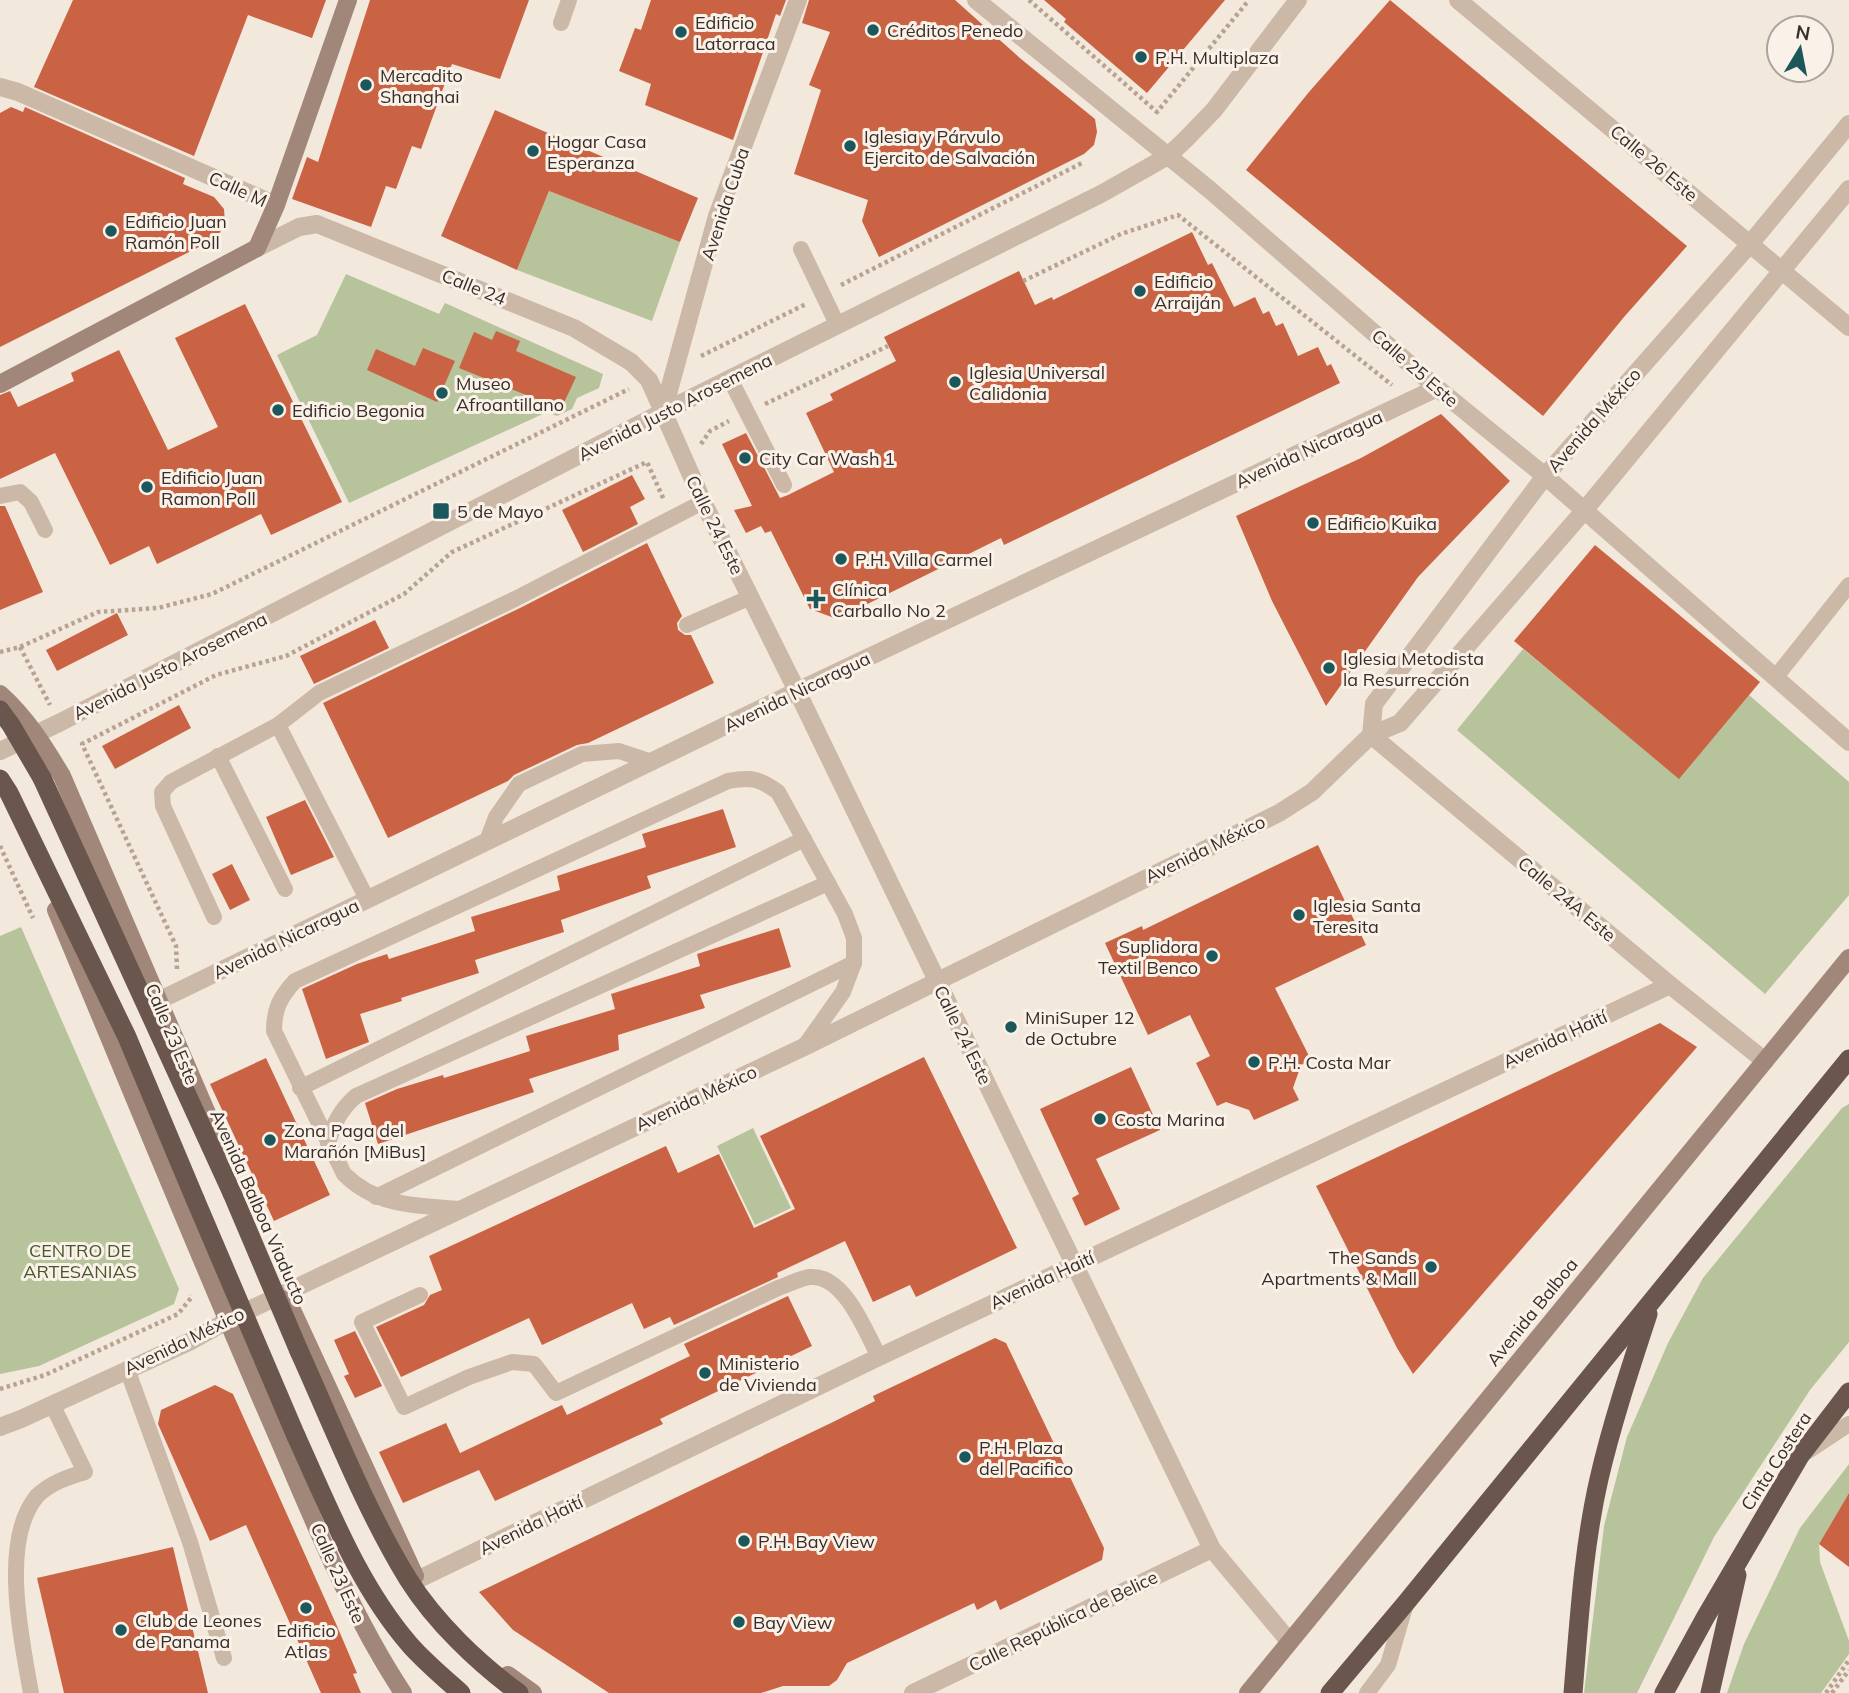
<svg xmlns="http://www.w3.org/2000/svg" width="1849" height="1693" font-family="Mulish,sans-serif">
<rect width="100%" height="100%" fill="#f3e8dc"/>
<g fill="#b6c39b">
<polygon points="549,191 680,242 652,321 517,270"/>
<polygon points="346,274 439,314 445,303 603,374 599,388 577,398 572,409 557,416 547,412 349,503 277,355 317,335"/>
<polygon points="1523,649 1679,778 1749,695 1849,782 1849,895 1765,994 1457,730"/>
<polygon points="21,927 179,1289 174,1304 39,1366 0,1374 0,936"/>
<polygon points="1849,1104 1849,1342 1810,1390 1714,1537 1637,1693 1584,1693 1604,1526 1627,1437 1668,1343 1703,1278 1842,1108"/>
<polygon points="753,1128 791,1208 755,1225 717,1146"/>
<polygon points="1849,1464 1849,1493 1819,1544 1820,1562 1849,1641 1849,1654 1821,1693 1727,1693 1744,1644 1800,1528"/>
</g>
<g fill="#ca6343">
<polygon points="73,0 326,0 312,38 248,15 194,156 34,87"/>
<polygon points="370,0 529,0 500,79 452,64 421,149 412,146 396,189 386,186 371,227 292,199 307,157 318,162"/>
<polygon points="651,0 786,0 780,16 776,14 733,140 645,105 651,84 619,71 635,28 641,30"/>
<polygon points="809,0 955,0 1021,59 1095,119 1097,132 1094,145 1084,154 879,257 862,221 868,200 794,174 821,90 809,85 830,32 802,23"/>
<polygon points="1044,0 1225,0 1147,93 1064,22 1066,19"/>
<polygon points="1390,0 1687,246 1624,317 1543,416 1246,170 1309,92"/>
<polygon points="11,107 23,112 25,107 185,178 183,184 214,197 224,209 225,223 217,238 0,347 0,113"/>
<polygon points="495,110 698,198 680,242 549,191 517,270 441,236"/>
<polygon points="1192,232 1208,265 1212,263 1234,307 1255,297 1263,314 1269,311 1276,326 1283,323 1298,356 1318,347 1327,366 1331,364 1340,383 1004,545 1001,538 837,619 810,609 771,531 765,533 761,526 746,533 734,510 752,506 722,444 746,433 780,498 788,495 834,472 806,413 833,400 830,394 896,361 884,337 1019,271 1035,305 1052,297 1053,300"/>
<polygon points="245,304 342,502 271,535 261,514 157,564 149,546 110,565 55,453 0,479 0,395 10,391 18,407 74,381 71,373 119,350 168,450 218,427 175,338"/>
<polygon points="496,331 520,341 516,351 576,377 561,409 459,368 474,332 492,340"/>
<polygon points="423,348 455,361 437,402 367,370 376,349 415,366"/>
<polygon points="1441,414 1510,481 1418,577 1326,706 1272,601 1236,516 1361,458"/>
<polygon points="632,475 645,499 630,507 638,524 583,552 562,510"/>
<polygon points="0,506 5,506 43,592 0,610"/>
<polygon points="647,543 682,616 677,623 678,630 685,635 691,635 714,683 588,743 577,745 514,775 508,781 388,838 323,703 520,608"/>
<polygon points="1595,545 1760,682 1679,779 1514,641"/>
<polygon points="117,613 128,635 57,671 46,650"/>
<polygon points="375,620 389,648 314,684 300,656"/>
<polygon points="179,705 191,728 115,769 102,746"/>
<polygon points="305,800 334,857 291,875 266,817"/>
<polygon points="723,809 736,847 647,876 651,888 561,920 564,932 475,960 479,973 401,998 402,1001 360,1014 369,1042 326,1059 302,989 357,964 387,954 389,959 475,931 471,917 560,890 557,876 646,847 642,834"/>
<polygon points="1318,845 1366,945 1275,988 1311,1060 1301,1065 1293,1088 1299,1100 1254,1120 1249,1110 1226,1102 1217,1106 1196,1063 1210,1056 1190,1015 1148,1035 1105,943 1142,926 1143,930"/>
<polygon points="232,864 250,900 230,910 212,874"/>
<polygon points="779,928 791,967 700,995 705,1008 618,1035 619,1050 529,1079 534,1092 378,1144 365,1103 397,1089 443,1075 444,1078 530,1051 526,1036 615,1009 611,994 700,966 697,954"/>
<polygon points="1660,1023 1697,1047 1413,1374 1397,1348 1316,1186"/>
<polygon points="924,1057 1017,1248 916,1297 910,1285 873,1302 845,1241 777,1273 778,1277 674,1325 670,1317 644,1329 632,1303 542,1345 529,1318 401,1377 376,1327 424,1305 430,1295 442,1290 429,1256 666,1146 678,1173 719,1154 754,1228 795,1209 760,1136"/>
<polygon points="266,1058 330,1195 274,1221 210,1084"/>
<polygon points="1131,1067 1160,1130 1096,1159 1120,1209 1085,1226 1072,1198 1079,1194 1040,1109"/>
<polygon points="788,1296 812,1346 660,1419 663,1424 495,1501 479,1470 403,1503 379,1452 446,1423 460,1453 562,1405 567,1415 690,1356 684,1344"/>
<polygon points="355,1331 382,1386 355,1398 344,1376 349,1374 334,1340"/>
<polygon points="995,1338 1006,1343 1104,1548 1102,1560 1000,1610 996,1600 977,1610 974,1603 847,1663 837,1680 829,1686 783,1686 761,1693 609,1693 513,1630 479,1592 833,1422 875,1401 873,1396"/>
<polygon points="215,1385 233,1394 337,1626 357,1673 353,1674 361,1693 321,1693 246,1525 210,1541 158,1424 161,1410"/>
<polygon points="1849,1493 1849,1567 1819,1544"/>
<polygon points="173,1547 208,1693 64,1693 37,1578"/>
</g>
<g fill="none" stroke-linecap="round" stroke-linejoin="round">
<g stroke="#b8a292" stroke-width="4.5" stroke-dasharray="3.5 3.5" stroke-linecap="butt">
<polyline points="1029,0 1157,112 1249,0"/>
<polyline points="1023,281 1121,234 1178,215 1392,385"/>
<polyline points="841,285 1084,162"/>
<polyline points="701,356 806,304"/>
<polyline points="765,404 888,346"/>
<polyline points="701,444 710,431 729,421"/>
<polyline points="20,647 50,705"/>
<polyline points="0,652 20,647 98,612 158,608 212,594 629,389"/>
<polyline points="0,846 33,918"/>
<polyline points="177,969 176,946 82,744 216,675 286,656 404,594 452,552 647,462 664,500"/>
<polyline points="0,1389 45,1375 178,1314 191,1298 190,1295"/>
<polyline points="1826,1693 1849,1660"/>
<polyline points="1832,1693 1849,1670"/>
</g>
<g stroke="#ccb8a7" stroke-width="16">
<polyline points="561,23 569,0"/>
<polyline points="801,249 838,326"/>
<polyline points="730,379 784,485"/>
<polyline points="0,496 20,492 31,502 45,530"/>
<polyline points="687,625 751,597"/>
<polyline points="1775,678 1849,585"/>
<polyline points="278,725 367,899"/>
<polyline points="218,756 285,889"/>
<polyline points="487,841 496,817 519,784 582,754 619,751 652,762"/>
<polyline points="214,917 163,806 162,792 171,782 278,725 319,693 515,599 703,502"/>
<polyline points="300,1088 804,839"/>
<path d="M328 1143C334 1123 340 1110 356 1096L828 883"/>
<polyline points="376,1197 854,963"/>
<path d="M462 1209C418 1206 377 1207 344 1174L274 1031C274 1009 280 997 295 981L728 781C751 777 759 778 778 792L845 914 854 938V963L843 992 804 1047"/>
<path d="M420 1295 362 1322 404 1407 469 1377 512 1362 534 1364 556 1393 778 1288C788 1285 800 1278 810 1277 844 1274 866 1332 879 1357"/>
<polyline points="127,1369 190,1542 224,1658"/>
<polyline points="1808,1451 1849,1424"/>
<path d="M31 1693C21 1637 0 1540 37 1496 50 1483 68 1477 85 1472L52 1404"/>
<polyline points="1367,1693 1388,1665 1405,1607"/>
</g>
<polyline stroke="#ccb8a7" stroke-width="18" points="0,87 18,92 276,205"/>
<g stroke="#ccb8a7" stroke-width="18">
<polyline points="976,0 1210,190 1437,388 1545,476 1849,742"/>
<polyline points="257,248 299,227 317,224 574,328 631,362 649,380 703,502 797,691 1212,1549 1289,1641"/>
<polyline points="663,412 717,216 798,0"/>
<polyline points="1371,735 1374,704 1545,476 1750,244 1849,124"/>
<polyline points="1371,735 1670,985 1765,1061"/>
<polyline points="0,751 59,723 663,412"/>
<polyline points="158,1001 797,691 1437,388"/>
<polyline points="230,1319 804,1047 1279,813 1312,792 1371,735 1400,723 1583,512 1849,189"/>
<polyline points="417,1580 879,1357 1670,985"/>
<polyline points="913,1693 1212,1549"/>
</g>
<g stroke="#ccb8a7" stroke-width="18">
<polyline points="1458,0 1849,327"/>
<polyline points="663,412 1101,194 1168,156 1185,140 1214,110 1298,0"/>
<polyline points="0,1427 21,1419 191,1341 227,1321"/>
</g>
<g stroke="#a08779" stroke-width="18">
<polyline points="0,384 257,248 276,205 348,0"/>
<path d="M0 694C26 717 44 746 62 776L222 1148"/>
<path d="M56 910C127 1079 196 1249 269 1417 310 1511 347 1608 403 1693"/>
<polyline points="287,1299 415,1576"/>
<polyline points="508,1675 533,1693"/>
<polyline points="1248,1693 1849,958"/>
</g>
<g stroke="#6a564c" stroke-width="19">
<polyline points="42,778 232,1193"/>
<polyline points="0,779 9,793 127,1037 195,1199"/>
<path d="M299 1351C333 1426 365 1509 408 1579 435 1622 478 1663 519 1693"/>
<path d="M296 1436C329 1508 358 1585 410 1645 425 1662 444 1678 461 1693"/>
<polyline points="1330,1693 1405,1604 1849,1059"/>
<path d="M1573 1693C1579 1622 1583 1549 1599 1479 1612 1423 1630 1369 1648 1314"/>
<polyline points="1664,1693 1705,1618 1800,1456 1849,1392"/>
<polyline points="1710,1693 1737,1575"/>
</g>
<g stroke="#6a564c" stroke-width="19">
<polyline points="0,710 11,725 42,778"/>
<polyline points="232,1193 299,1351"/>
<polyline points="195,1199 296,1436"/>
</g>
</g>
<g fill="#1c575b" stroke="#faf2e9" stroke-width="2.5">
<circle cx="873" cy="30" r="7"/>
<circle cx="681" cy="32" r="7"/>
<circle cx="1141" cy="57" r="7"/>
<circle cx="366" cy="85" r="7"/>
<circle cx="850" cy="146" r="7"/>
<circle cx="533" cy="151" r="7"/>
<circle cx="111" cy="231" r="7"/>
<circle cx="1140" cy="291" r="7"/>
<circle cx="955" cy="382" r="7"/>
<circle cx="442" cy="393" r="7"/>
<circle cx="278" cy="410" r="7"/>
<circle cx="745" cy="458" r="7"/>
<circle cx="147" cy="487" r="7"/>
<rect x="432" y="502" width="18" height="18" rx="3.5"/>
<circle cx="1313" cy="523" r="7"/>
<circle cx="841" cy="559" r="7"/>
<path d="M812.5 588.5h7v7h7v7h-7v7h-7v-7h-7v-7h7z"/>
<circle cx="1329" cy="668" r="7"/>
<circle cx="1299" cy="915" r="7"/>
<circle cx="1212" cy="956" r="7"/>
<circle cx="1011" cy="1027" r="7"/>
<circle cx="1254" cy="1062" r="7"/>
<circle cx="1100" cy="1119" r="7"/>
<circle cx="270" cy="1140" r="7"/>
<circle cx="1431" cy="1267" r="7"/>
<circle cx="705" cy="1373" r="7"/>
<circle cx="965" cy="1457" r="7"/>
<circle cx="744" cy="1541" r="7"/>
<circle cx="306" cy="1608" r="7"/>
<circle cx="739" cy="1622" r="7"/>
<circle cx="121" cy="1630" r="7"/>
</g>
<g text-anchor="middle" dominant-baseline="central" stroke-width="6" stroke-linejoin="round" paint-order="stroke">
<g font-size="18" fill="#382d28" stroke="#faf2e9" text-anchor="start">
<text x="695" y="22">Edificio<tspan x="695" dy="21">Latorraca</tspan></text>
<text x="887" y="30">Créditos Penedo</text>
<text x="1155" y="57">P.H. Multiplaza</text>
<text x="380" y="75">Mercadito<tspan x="380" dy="21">Shanghai</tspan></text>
<text x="864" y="136">Iglesia y Párvulo<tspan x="864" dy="21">Ejercito de Salvación</tspan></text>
<text x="547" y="141">Hogar Casa<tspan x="547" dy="21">Esperanza</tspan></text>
<text x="125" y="221">Edificio Juan<tspan x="125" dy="21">Ramón Poll</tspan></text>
<text x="1154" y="281">Edificio<tspan x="1154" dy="21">Arraiján</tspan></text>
<text x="969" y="372">Iglesia Universal<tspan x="969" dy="21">Calidonia</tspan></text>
<text x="456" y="383">Museo<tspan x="456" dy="21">Afroantillano</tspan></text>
<text x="292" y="410">Edificio Begonia</text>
<text x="759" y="458">City Car Wash 1</text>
<text x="161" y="477">Edificio Juan<tspan x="161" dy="21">Ramon Poll</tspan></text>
<text x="457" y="511">5 de Mayo</text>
<text x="1327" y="523">Edificio Kuika</text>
<text x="855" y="559">P.H. Villa Carmel</text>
<text x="832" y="589">Clínica<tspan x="832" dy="21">Carballo No 2</tspan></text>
<text x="1343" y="658">Iglesia Metodista<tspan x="1343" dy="21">la Resurrección</tspan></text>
<text x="1313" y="905">Iglesia Santa<tspan x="1313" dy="21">Teresita</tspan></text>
<text x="1198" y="946" text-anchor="end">Suplidora<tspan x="1198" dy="21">Textil Benco</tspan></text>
<text x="1025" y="1017">MiniSuper 12<tspan x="1025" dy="21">de Octubre</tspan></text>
<text x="1268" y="1062">P.H. Costa Mar</text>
<text x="1114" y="1119">Costa Marina</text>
<text x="284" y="1130">Zona Paga del<tspan x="284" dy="21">Marañón [MiBus]</tspan></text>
<text x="1417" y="1257" text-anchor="end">The Sands<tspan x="1417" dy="21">Apartments &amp; Mall</tspan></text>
<text x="719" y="1363">Ministerio<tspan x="719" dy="21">de Vivienda</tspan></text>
<text x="979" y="1447">P.H. Plaza<tspan x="979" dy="21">del Pacifico</tspan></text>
<text x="758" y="1541">P.H. Bay View</text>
<text x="135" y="1620">Club de Leones<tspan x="135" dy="21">de Panama</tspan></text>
<text x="753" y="1622">Bay View</text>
<text x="306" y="1630" text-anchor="middle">Edificio<tspan x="306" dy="21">Atlas</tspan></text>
</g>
<g font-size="18" fill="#382d28" stroke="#faf2e9">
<text transform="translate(1654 163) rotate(40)">Calle 26 Este</text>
<text transform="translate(238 189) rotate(24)">Calle M</text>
<text transform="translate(725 204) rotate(-72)">Avenida Cuba</text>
<text transform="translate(474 287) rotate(22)">Calle 24</text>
<text transform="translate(1415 368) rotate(41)">Calle 25 Este</text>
<text transform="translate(675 407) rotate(-27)">Avenida Justo Arosemena</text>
<text transform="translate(1594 420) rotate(-49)">Avenida México</text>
<text transform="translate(1309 449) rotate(-25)">Avenida Nicaragua</text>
<text transform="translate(715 525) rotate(64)">Calle 24 Este</text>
<text transform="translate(170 666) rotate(-27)">Avenida Justo Arosemena</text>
<text transform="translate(797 692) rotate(-26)">Avenida Nicaragua</text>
<text transform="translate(1205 849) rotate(-26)">Avenida México</text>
<text transform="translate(1567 899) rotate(40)">Calle 24A Este</text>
<text transform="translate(286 939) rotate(-26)">Avenida Nicaragua</text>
<text transform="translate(172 1034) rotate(67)">Calle 23 Este</text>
<text transform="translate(963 1035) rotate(64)">Calle 24 Este</text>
<text transform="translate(1555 1039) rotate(-25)">Avenida Haití</text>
<text transform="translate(696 1098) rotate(-25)">Avenida México</text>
<text transform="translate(259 1207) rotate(66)">Avenida Balboa Viaducto</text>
<text transform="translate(1042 1280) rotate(-25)">Avenida Haití</text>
<text transform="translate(1532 1312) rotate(-51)">Avenida Balboa</text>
<text transform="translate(184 1341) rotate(-26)">Avenida México</text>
<text transform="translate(1776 1461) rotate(-57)">Cinta Costera</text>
<text transform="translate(531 1525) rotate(-26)">Avenida Haití</text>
<text transform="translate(338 1573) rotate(66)">Calle 23 Este</text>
<text transform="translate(1063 1621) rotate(-26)">Calle República de Belice</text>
</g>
<g font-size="18" fill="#47572b" stroke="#faf2e9">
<text x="80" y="1250">CENTRO DE<tspan x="80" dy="21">ARTESANIAS</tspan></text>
</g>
</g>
<g transform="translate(1800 49) rotate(10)"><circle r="33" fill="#faf2e9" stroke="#aca39c" stroke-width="2"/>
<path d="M0-5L12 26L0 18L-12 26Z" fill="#1c575b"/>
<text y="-10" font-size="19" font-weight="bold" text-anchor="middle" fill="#382d28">N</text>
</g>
</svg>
